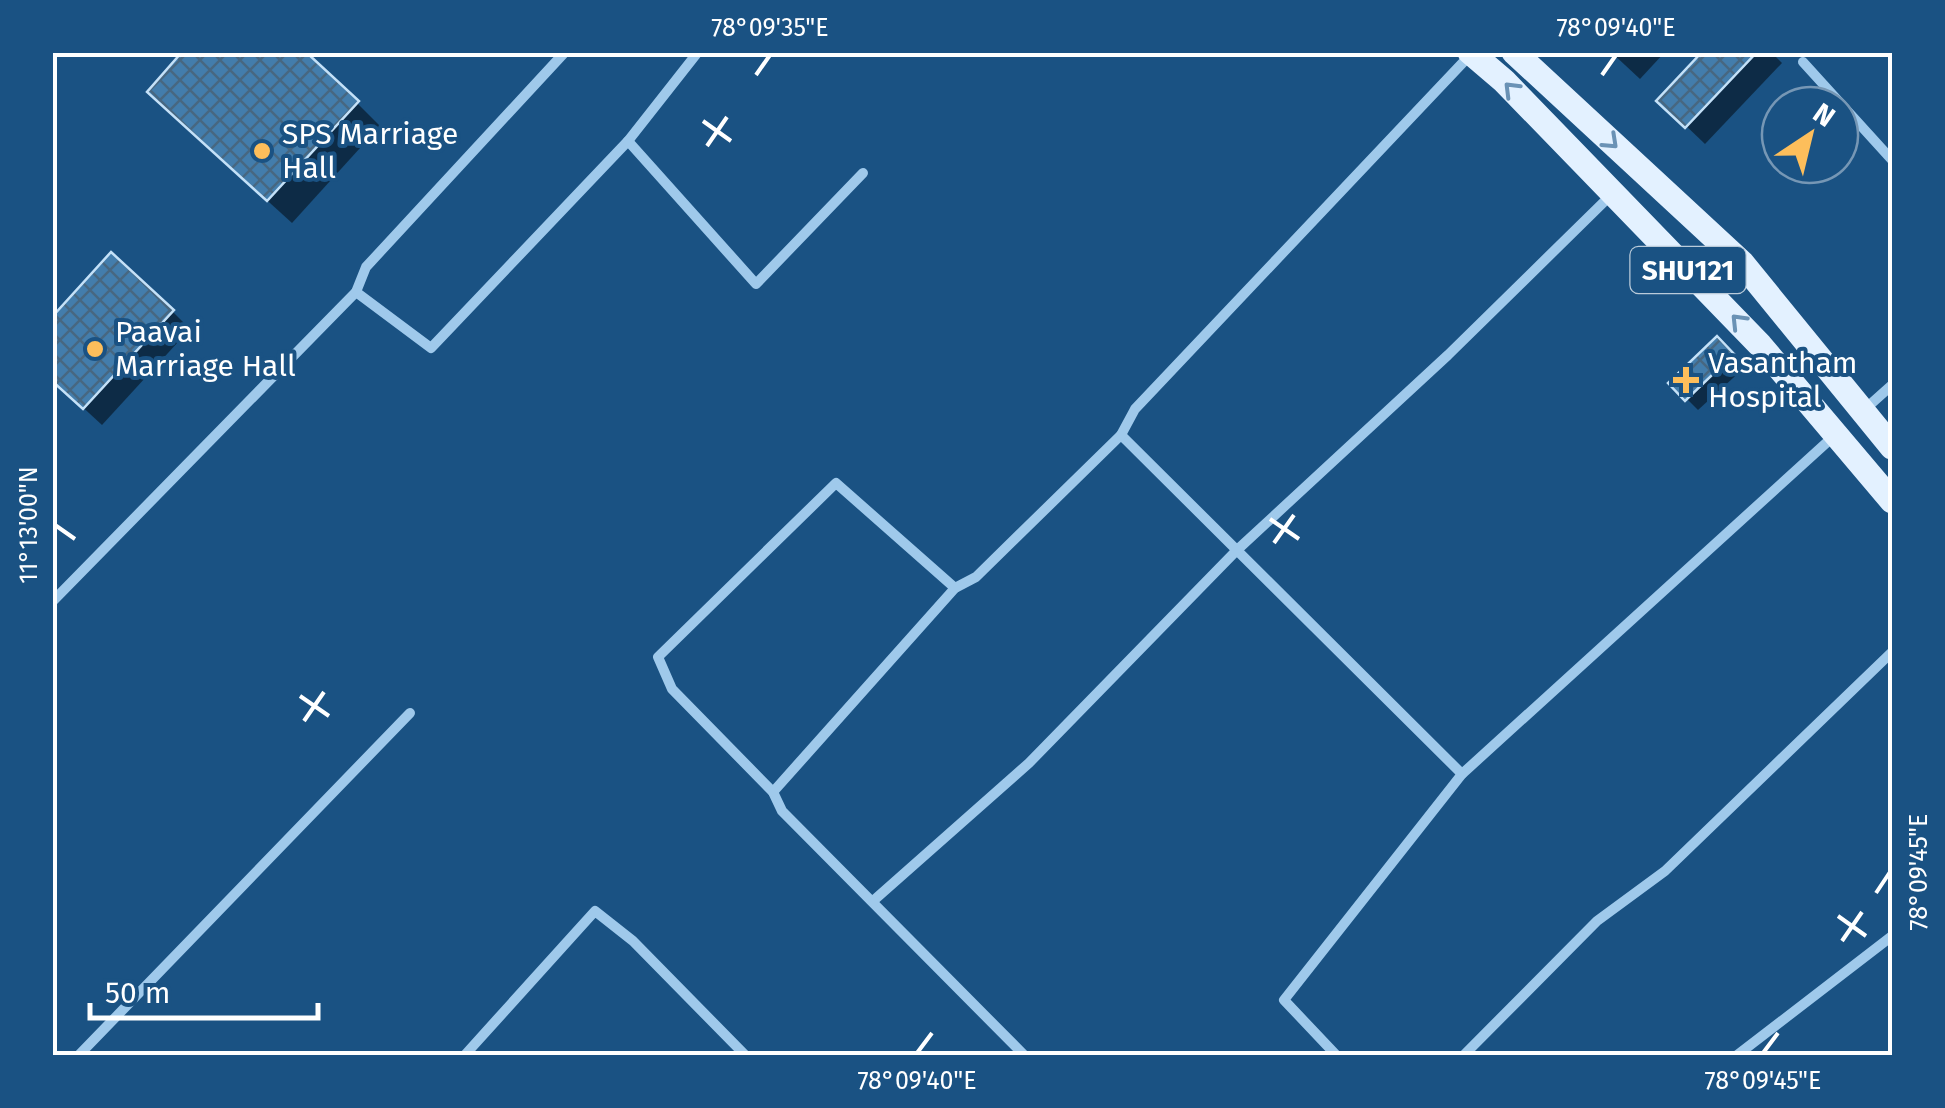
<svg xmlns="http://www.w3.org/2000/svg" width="1945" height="1108" font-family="'Fira Sans',sans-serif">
<defs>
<pattern id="building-cross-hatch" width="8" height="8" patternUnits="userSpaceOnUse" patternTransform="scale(2.5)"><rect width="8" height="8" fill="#437dac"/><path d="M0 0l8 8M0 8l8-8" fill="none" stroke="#476781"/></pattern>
</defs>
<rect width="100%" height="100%" fill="#1a5283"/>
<g fill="#0007">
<polygon points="1611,52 1665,52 1640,79"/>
<polygon points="1705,52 1771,52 1782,63 1705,144 1660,101"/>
<polygon points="357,103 380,126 292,223 173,115"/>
<polygon points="172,311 190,329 102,425 52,379"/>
<polygon points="1717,340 1744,368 1698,410 1671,383"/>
</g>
<g fill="url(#building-cross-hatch)" stroke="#c4e1f8" stroke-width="2.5">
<polygon points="182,52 306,52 359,101 267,201 147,92"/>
<polygon points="1702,52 1757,52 1685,128 1656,101"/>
<polygon points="111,252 174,310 83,409 52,381 52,317"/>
<polygon points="1717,336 1734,354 1685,401 1668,383"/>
</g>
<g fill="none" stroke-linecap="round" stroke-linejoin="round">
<g stroke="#9fc9eb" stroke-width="10">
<polyline points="1803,62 1892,160"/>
<polyline points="628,141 756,284 863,173"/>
<polyline points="356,292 431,348 628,141 698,52"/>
<polyline points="1864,410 1892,385"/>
<polyline points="1121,435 1462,774"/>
<polyline points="955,588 836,483 658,657 672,689 773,792 782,811 1025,1056"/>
<polyline points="52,602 356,292 366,267 565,52"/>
<polyline points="773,792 955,588 976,577 1121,435 1135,409 1471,54"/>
<polyline points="873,901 1029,763 1236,551 1448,355 1612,194"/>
<polyline points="78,1056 410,713"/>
<polyline points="464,1056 595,911 633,941 746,1056"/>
<polyline points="1337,1056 1284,1000 1462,774 1835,435"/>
<polyline points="1463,1056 1597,921 1665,871 1892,652"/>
<polyline points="1736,1056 1892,936"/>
</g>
<g stroke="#e3f1ff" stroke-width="25">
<polyline points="1470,52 1504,81 1760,345 1892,501"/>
<polyline points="1514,52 1742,263 1892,447"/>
</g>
</g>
<defs><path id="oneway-chevron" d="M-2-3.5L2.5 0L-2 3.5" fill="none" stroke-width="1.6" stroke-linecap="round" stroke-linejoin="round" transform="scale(2.5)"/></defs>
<g stroke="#6a92b5">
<use href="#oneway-chevron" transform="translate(1511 89) rotate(-135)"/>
<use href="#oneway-chevron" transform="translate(1611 142) rotate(43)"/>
<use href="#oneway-chevron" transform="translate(1738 321) rotate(-134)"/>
</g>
<path fill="none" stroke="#fff" stroke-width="4" d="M756 75 770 55M1602 75 1616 55M703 121 731 141M707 146 727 117M1270 519 1299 539M55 525 75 539M1274 543 1294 515M300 696 329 716M304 721 324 692M1876 893 1890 872M1838 916 1866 936M1842 941 1862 912M917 1053 932 1033M1763 1053 1778 1033"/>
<g fill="#fdbe5b" stroke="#1a5283" stroke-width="4">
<circle cx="262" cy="151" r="10"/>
<circle cx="95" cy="349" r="10"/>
<path d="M1681 365h10v10h10v10h-10v10h-10v-10h-10v-10h10z"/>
</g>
<g text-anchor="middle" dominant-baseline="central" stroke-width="8" stroke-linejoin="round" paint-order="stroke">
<rect fill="#1a5283" stroke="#bacbda" stroke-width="2.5" x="1630.5" y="247" width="115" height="46" rx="8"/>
<g font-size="28" font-weight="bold" fill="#fff">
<text x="1688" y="270">SHU121</text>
</g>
<g font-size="30" fill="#fff" stroke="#1a5283" text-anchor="start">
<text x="282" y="134">SPS Marriage<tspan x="282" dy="34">Hall</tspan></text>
<text x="115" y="332">Paavai<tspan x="115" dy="34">Marriage Hall</tspan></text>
<text x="1708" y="363">Vasantham<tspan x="1708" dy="34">Hospital</tspan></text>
</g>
</g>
<rect width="1945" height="1108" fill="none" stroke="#1a5283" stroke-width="110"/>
<g transform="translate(1810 135) rotate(35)"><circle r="48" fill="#1a5283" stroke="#7697b5" stroke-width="2.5"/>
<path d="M0-8L18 38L0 25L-18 38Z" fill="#fdbe5b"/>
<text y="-15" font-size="28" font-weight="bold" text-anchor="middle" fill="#ffffff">N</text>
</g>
<path d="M90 1003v15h228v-15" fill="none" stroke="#ffffff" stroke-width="5"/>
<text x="105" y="1003" font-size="30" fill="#ffffff" stroke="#1a5283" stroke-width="8" paint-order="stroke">50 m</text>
<rect x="55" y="55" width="1835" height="998" fill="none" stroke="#fff" stroke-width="4"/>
<g font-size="25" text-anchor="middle" fill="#fff">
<text x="770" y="36">78°09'35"E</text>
<text x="1616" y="36">78°09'40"E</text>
<text transform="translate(28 525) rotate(-90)" y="9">11°13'00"N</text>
<text transform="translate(1918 872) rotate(-90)" y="9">78°09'45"E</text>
<text x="917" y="1089">78°09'40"E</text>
<text x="1763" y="1089">78°09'45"E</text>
</g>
</svg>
